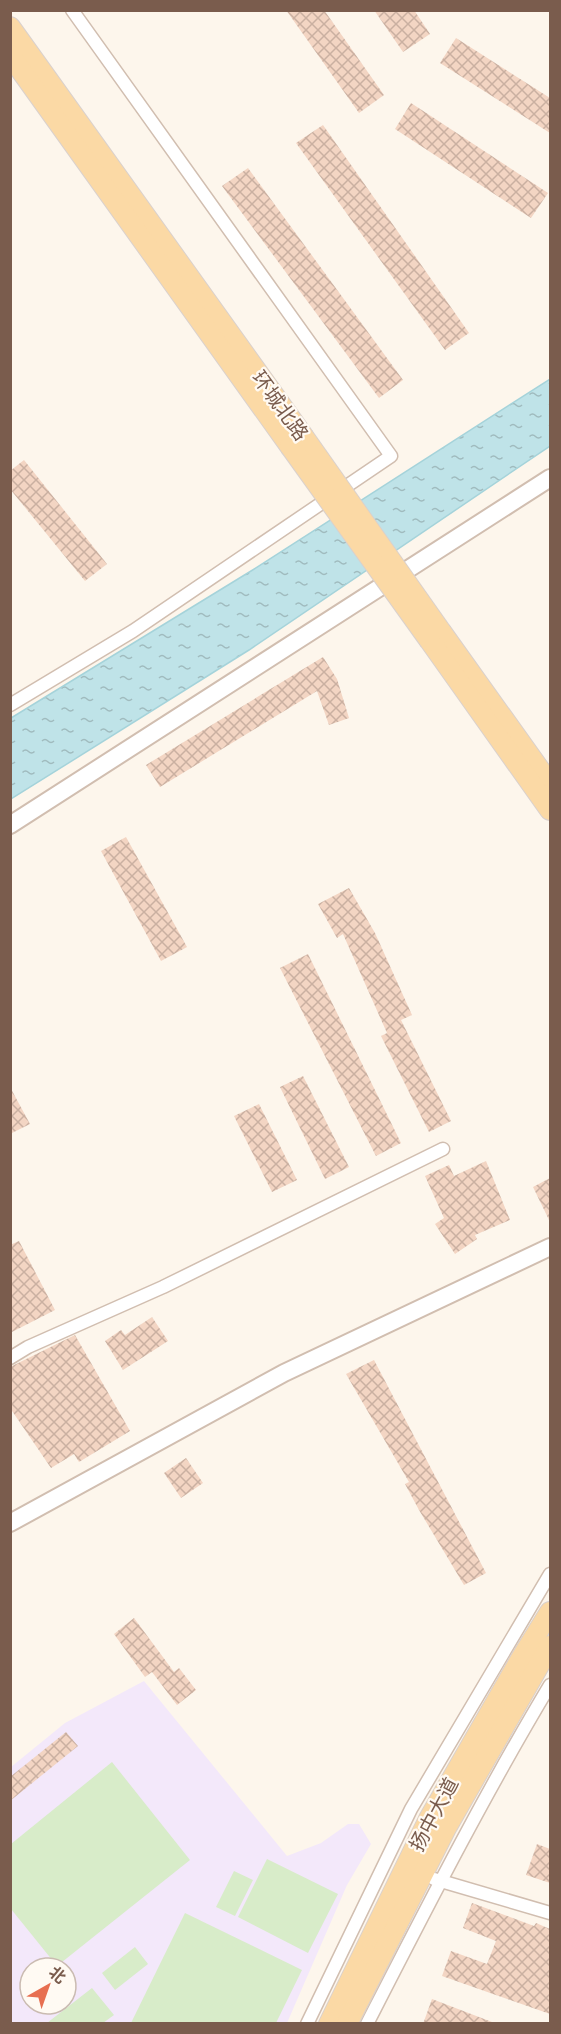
<svg xmlns="http://www.w3.org/2000/svg" width="561" height="2034" font-family="Barlow,'Noto Sans SC',sans-serif">
<defs>
<pattern id="water-ripples" width="26" height="14" patternUnits="userSpaceOnUse" patternTransform="scale(1.5)"><rect width="26" height="14" fill="#bfe3e8"/><path d="M2 4q2-2 4 0t4 0M15 11q2-2 4 0t4 0" fill="none" stroke="#a0bbbe"/></pattern>
<pattern id="building-cross-hatch" width="8" height="8" patternUnits="userSpaceOnUse" patternTransform="scale(1.5)"><rect width="8" height="8" fill="#f3d5c3"/><path d="M0 0l8 8M0 8l8-8" fill="none" stroke="#cab0a1"/></pattern>
</defs>
<rect width="100%" height="100%" fill="#fdf6ec"/>
<path fill="#f3e8fa" fill-rule="evenodd" d="M144 1681 287 1856 321 1843 348 1824H359L371 1844 347 1885 287 2023 11 2024V1767L65 1723ZM30 1968H66V2004H30Z"/>
<g fill="#d8ecc9">
<polygon points="112,1762 190,1860 57,1966 11,1909 11,1844"/>
<polygon points="267,1859 338,1894 308,1953 238,1917"/>
<polygon points="234,1871 253,1880 235,1916 216,1907"/>
<polygon points="185,1913 302,1970 276,2023 131,2023"/>
<polygon points="135,1947 148,1964 115,1990 102,1973"/>
<polygon points="92,1988 114,2015 103,2023 47,2023"/>
</g>
<polygon fill="url(#water-ripples)" stroke="#a5d3da" stroke-width="1.5" points="550,379 550,446 249,650 11,799 11,718 251,571"/>
<g fill="url(#building-cross-hatch)">
<polygon points="286,10 324,10 384,95 359,113"/>
<polygon points="374,10 414,10 430,34 403,52"/>
<polygon points="456,38 550,98 550,133 440,63"/>
<polygon points="411,103 548,193 531,218 395,129"/>
<polygon points="323,125 469,333 445,350 296,143"/>
<polygon points="248,168 403,380 379,398 222,186"/>
<polygon points="24,460 107,564 85,581 10,489 10,471"/>
<polygon points="323,657 337,679 349,718 329,725 317,691 160,787 146,765"/>
<polygon points="126,837 187,947 161,961 101,851"/>
<polygon points="349,888 375,933 412,1015 401,1020 451,1121 429,1132 381,1036 387,1033 343,934 337,938 318,904"/>
<polygon points="308,954 401,1143 376,1156 280,968"/>
<polygon points="303,1076 349,1167 325,1179 280,1087"/>
<polygon points="10,1087 30,1124 10,1134"/>
<polygon points="259,1104 297,1180 272,1192 234,1116"/>
<polygon points="486,1161 510,1220 475,1235 477,1239 455,1254 435,1224 444,1218 425,1176 449,1165 454,1176"/>
<polygon points="550,1178 550,1222 533,1187"/>
<polygon points="19,1241 55,1310 10,1333 10,1245"/>
<polygon points="152,1317 168,1341 123,1370 105,1341 121,1330 125,1335"/>
<polygon points="75,1335 130,1431 79,1462 74,1454 51,1468 10,1408 10,1367"/>
<polygon points="374,1360 486,1573 464,1585 419,1510 405,1484 409,1482 346,1374"/>
<polygon points="186,1458 203,1483 181,1498 164,1473"/>
<polygon points="134,1618 174,1672 179,1668 196,1690 177,1705 152,1672 145,1677 114,1634"/>
<polygon points="66,1732 78,1746 10,1801 10,1777"/>
<polygon points="537,1844 550,1849 550,1883 526,1875"/>
<polygon points="472,1903 534,1926 536,1923 550,1929 550,2014 442,1976 451,1951 487,1964 496,1941 463,1928"/>
<polygon points="432,1999 492,2022 491,2024 423,2024"/>
</g>
<g fill="none" stroke-linecap="round" stroke-linejoin="round">
<g stroke="#d1beb0" stroke-width="15">
<g id="minor">
<polyline points="10,705 133,631 391,456 72,10"/>
<polyline points="10,1358 28,1347 163,1287 443,1149"/>
<polyline points="434,1879 550,1913"/>
<polyline points="307,2024 411,1809 550,1574"/>
<path d="M367 2024C426 1909 484 1795 550 1685"/>
</g>
</g>
<g stroke="#d1beb0" stroke-width="20">
<g id="tertiary">
<polyline points="10,825 550,478"/>
<polyline points="10,1523 284,1373 550,1247"/>
</g>
</g>
<g stroke="#dad1cd" stroke-width="22">
<g id="primary">
<polyline points="10,27 303,436"/>
<polyline points="10,55 290,446"/>
<polyline points="442,633 550,784"/>
<polyline points="430,641 550,810"/>
<polyline points="329,2024 429,1819 522,1657 550,1612"/>
<polyline points="347,2024 446,1828 550,1646"/>
</g>
</g>
<use href="#minor" stroke="#fff" stroke-width="12"/>
<use href="#tertiary" stroke="#fff" stroke-width="16"/>
<use href="#primary" stroke="#fbd9a5" stroke-width="20"/>
<g stroke="#dad1cd" stroke-width="22" stroke-linecap="butt">
<g id="primary-bridge">
<polyline points="303,436 442,633"/>
<polyline points="290,446 430,641"/>
</g>
</g>
<use href="#primary-bridge" stroke="#fbd9a5" stroke-width="20"/>
</g>
<g text-anchor="middle" dominant-baseline="central" stroke-width="4.5" stroke-linejoin="round" paint-order="stroke">
<g font-size="20" fill="#7a5c4d" stroke="#fffaf3">
<text transform="translate(281 405) rotate(54)">环城北路</text>
<text transform="translate(433 1814) rotate(-62)">扬中大道</text>
</g>
</g>
<rect width="561" height="2034" fill="none" stroke="#7a5c4d" stroke-width="24"/>
<g transform="translate(48 1986) rotate(40)"><circle r="28" fill="#fffaf3" stroke="#cabbb1" stroke-width="1.5"/>
<path d="M0-4.5L10 22L0 15L-10 22Z" fill="#e76f51"/>
<text y="-9" font-size="16" font-weight="bold" text-anchor="middle" fill="#7a5c4d">北</text>
</g>
</svg>
